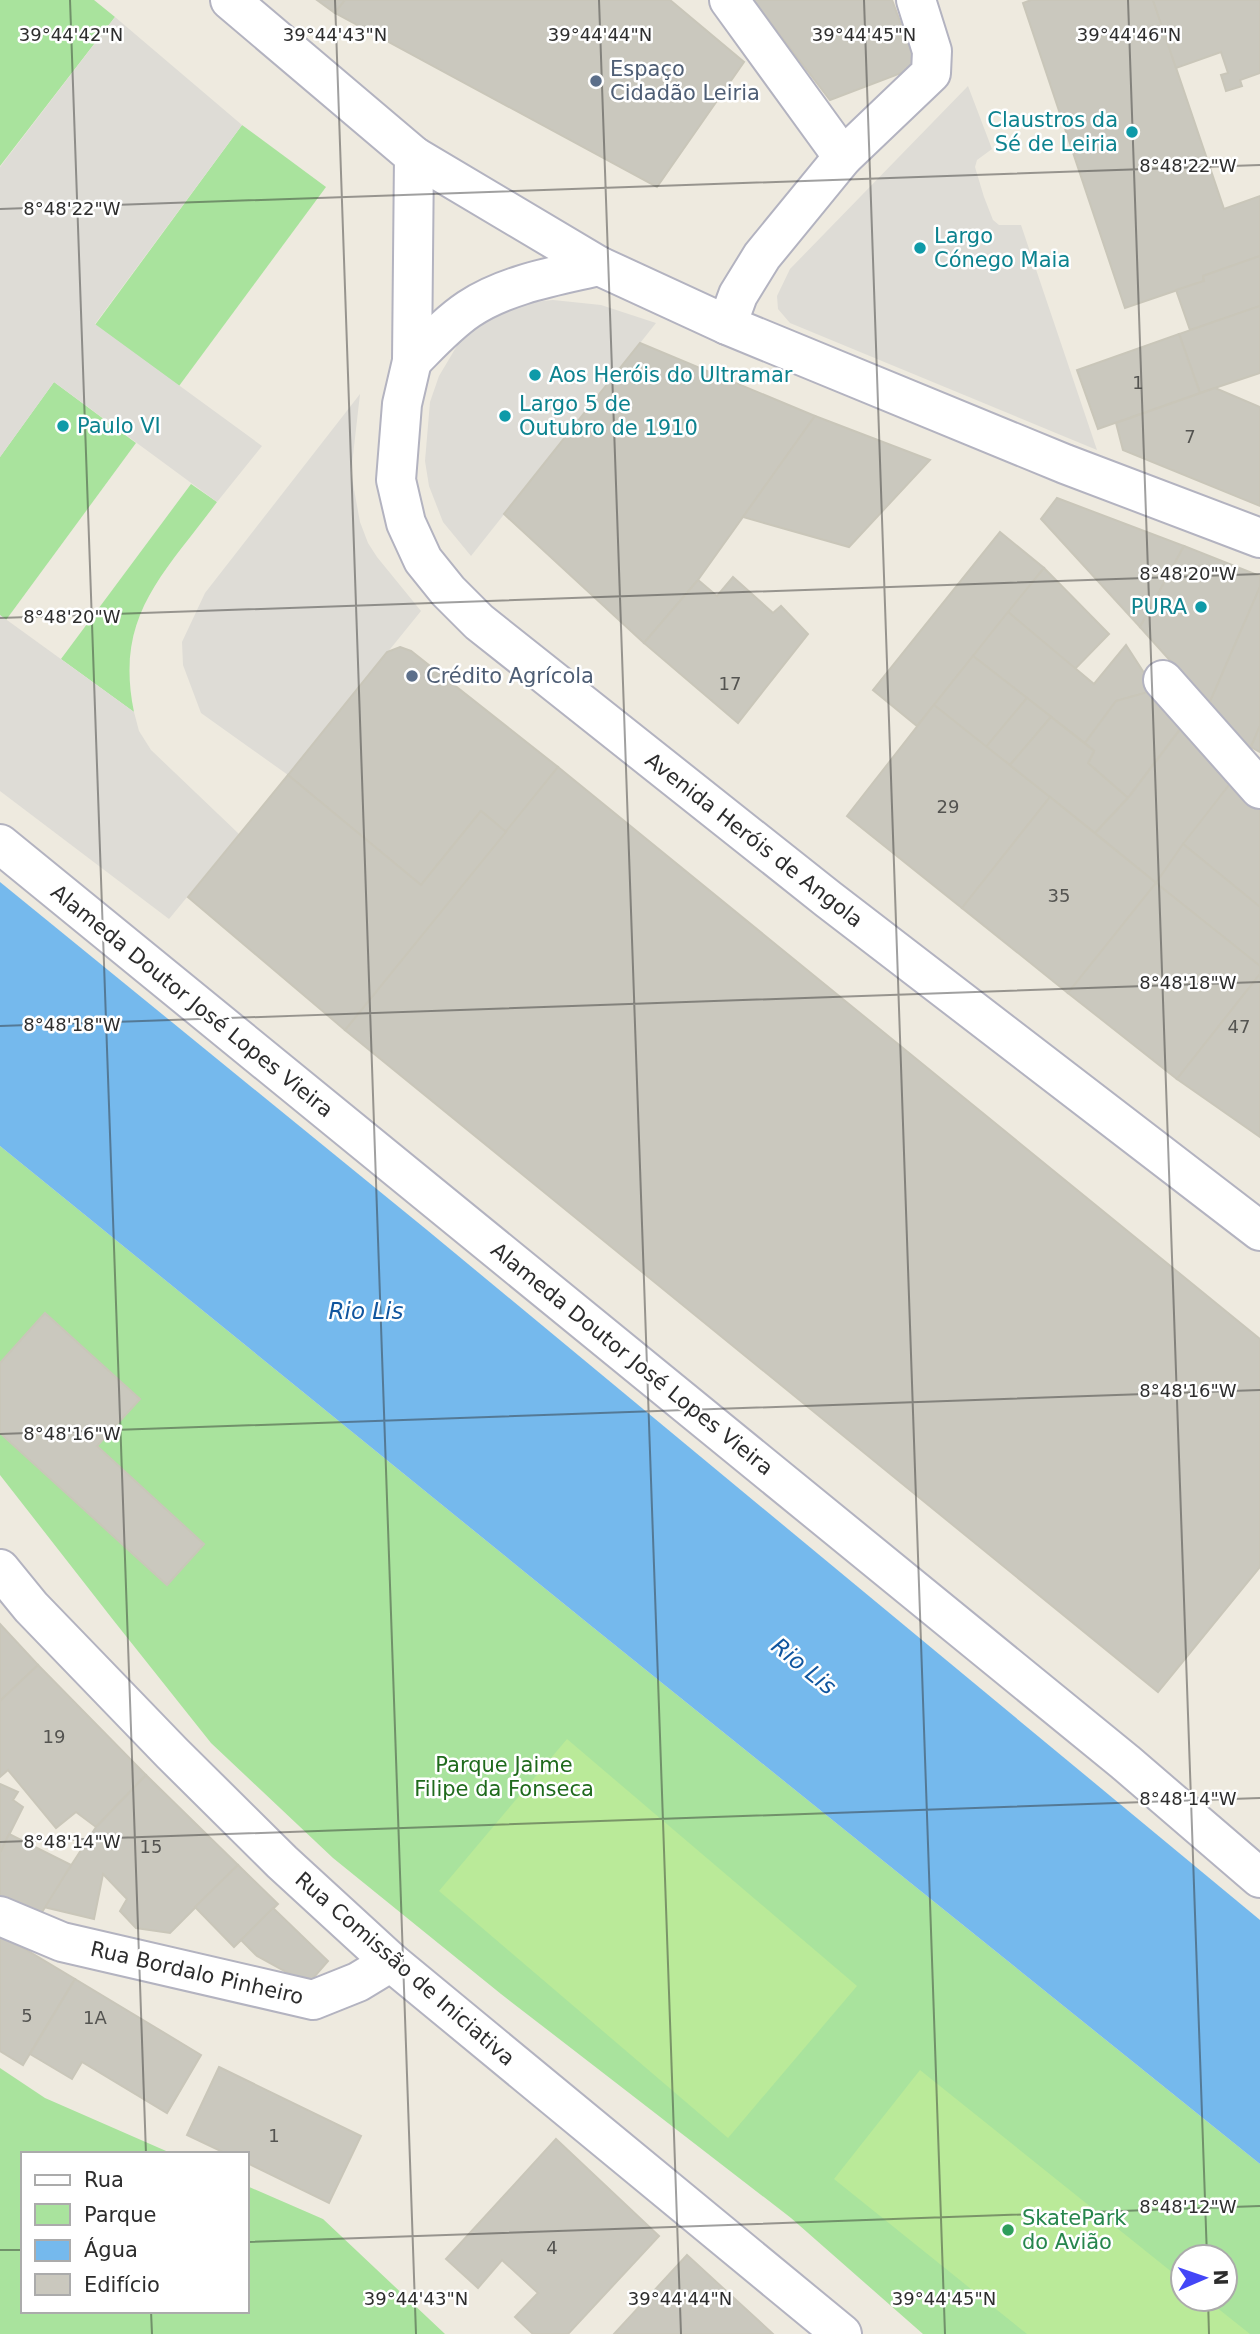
<svg xmlns="http://www.w3.org/2000/svg" width="1260" height="2334" font-family="'DejaVu Sans',sans-serif">
<rect width="100%" height="100%" fill="#eeeadf"/>
<g fill="#a9e39d" fill-rule="evenodd">
<polygon points="0,0 94,0 115,17 0,166"/>
<polygon points="242,125 326,187 179,386 95,325"/>
<polygon points="54,382 136,443 6,620 0,615 0,457"/>
<path d="M191 484 217 502C164 574 114 615 134 712L61 659Z"/>
<path d="M0 1146 590 1625 1260 2164V2334H923L791 2218 501 1994 333 1858 211 1743 114 1621 0 1475ZM1183 2257H1225V2299H1183Z"/>
<polygon points="0,2068 45,2098 173,2154 23,2154 23,2311 247,2311 247,2186 323,2219 445,2334 0,2334"/>
</g>
<g fill="#baea99">
<polygon points="567,1739 857,1986 728,2138 439,1891"/>
<polygon points="920,2070 1183,2281 1183,2299 1206,2299 1250,2334 1027,2334 834,2179"/>
</g>
<g fill="#dedcd6">
<polygon points="115,17 242,125 95,324 262,446 217,502 54,382 0,457 0,167"/>
<polygon points="968,86 992,149 977,160 975,167 984,197 993,220 999,225 1021,225 1097,450 790,323 778,309 777,296 790,269"/>
<polygon points="553,300 601,305 656,323 471,556 443,522 429,486 425,461 430,402 439,376 458,344 478,327 503,312 526,303"/>
<polygon points="360,394 351,473 360,522 368,543 377,557 421,611 288,775 201,713 183,665 182,642 205,593"/>
<polygon points="0,615 134,712 139,731 151,750 239,834 169,919 0,791"/>
</g>
<polygon fill="#75b9ed" points="0,882 427,1230 1260,1920 1260,2164 590,1625 0,1146"/>
<g fill="#cac8be" stroke="#c9c6b9" stroke-width="2">
<polygon points="317,0 345,0 335,13"/>
<polygon points="345,0 670,0 744,62 657,187 335,13"/>
<polygon points="753,0 892,0 917,67 830,100"/>
<polygon points="1031,0 1153,0 1224,209 1260,196 1260,256 1203,276 1204,281 1125,308 1023,3"/>
<polygon points="1153,0 1260,0 1260,73 1240,80 1242,86 1226,91 1221,75 1228,73 1221,52 1176,68"/>
<polygon points="1260,256 1260,306 1190,330 1176,290 1204,281 1203,276"/>
<polygon points="1260,306 1260,373 1200,393 1179,334"/>
<polygon points="1179,334 1200,393 1098,429 1077,370"/>
<polygon points="640,343 815,416 698,580 644,643 504,514"/>
<polygon points="1215,388 1260,407 1260,506 1123,450 1116,423"/>
<polygon points="815,416 930,460 849,547 743,517"/>
<polygon points="1057,498 1184,546 1140,627 1041,519"/>
<polygon points="1000,532 1044,568 917,726 873,690"/>
<polygon points="1184,546 1260,576 1260,587 1209,704 1140,627"/>
<polygon points="1044,568 1109,634 1075,669 1008,612"/>
<polygon points="733,577 773,613 781,606 808,634 738,723 644,643 698,580 717,596"/>
<polygon points="1260,587 1260,726 1248,753 1209,704"/>
<polygon points="1008,612 1094,684 1126,645 1155,690 1116,701 1085,743 973,656"/>
<polygon points="400,647 411,651 558,767 506,832 481,811 421,885 288,775 387,652"/>
<polygon points="973,656 1027,698 986,747 934,705"/>
<polygon points="1155,690 1188,719 1128,798 1088,763 1094,751 1085,743 1116,701"/>
<polygon points="1027,698 1051,717 1010,765 986,747"/>
<polygon points="934,705 1050,797 962,908 847,816"/>
<polygon points="1051,717 1094,751 1088,763 1128,798 1095,833 1010,765"/>
<polygon points="1188,719 1233,780 1156,883 1095,833 1128,798"/>
<polygon points="1260,726 1260,752 1251,747"/>
<polygon points="558,767 1260,1339 1260,1567 1158,1692 345,1030"/>
<polygon points="288,775 421,885 481,811 506,832 345,1030 188,897"/>
<polygon points="1233,780 1260,808 1260,907 1183,844"/>
<polygon points="1050,797 1156,883 1068,993 962,908"/>
<polygon points="1183,844 1260,907 1260,966 1156,883"/>
<polygon points="1156,883 1260,966 1260,974 1177,1079 1068,993"/>
<polygon points="1260,974 1260,1137 1177,1079"/>
<polygon points="45,1313 140,1399 97,1446 204,1544 167,1585 0,1433 0,1363"/>
<polygon points="0,1624 38,1665 0,1701"/>
<polygon points="38,1665 146,1775 96,1827 76,1812 56,1828 8,1770 0,1777 0,1701"/>
<polygon points="146,1775 238,1865 170,1933 136,1928 120,1911 127,1899 103,1874 94,1919 44,1907 96,1827"/>
<polygon points="0,1784 18,1792 13,1800 23,1807 0,1853"/>
<polygon points="9,1834 71,1865 36,1922 0,1905 0,1853"/>
<polygon points="238,1865 278,1904 234,1947 195,1907"/>
<polygon points="273,1908 328,1961 308,1984 257,1956 241,1940"/>
<polygon points="0,1934 75,1979 23,2065 0,2051"/>
<polygon points="75,1979 201,2055 167,2113 82,2062 72,2079 30,2054"/>
<polygon points="219,2067 361,2136 329,2203 247,2163 247,2154 227,2154 187,2135"/>
<polygon points="556,2139 659,2236 568,2334 533,2334 515,2317 538,2293 502,2260 478,2288 446,2259"/>
<polygon points="687,2255 773,2334 614,2334"/>
</g>
<g fill="none" stroke-linecap="round" stroke-linejoin="round">
<g stroke="#b3b3c0" stroke-width="42">
<polyline id="pedestrian" points="0,844 1125,1762 1260,1878"/>
</g>
<g stroke="#b3b3c0" stroke-width="42">
<g id="minor">
<polyline points="729,0 843,157"/>
<polyline points="727,325 738,295 762,256 843,157 931,73 932,51 916,0"/>
<polyline points="1163,680 1260,789"/>
<polyline points="0,1916 62,1942 313,2000 358,1982 391,1962"/>
</g>
</g>
<g stroke="#b3b3c0" stroke-width="42">
<g id="tertiary">
<polyline points="414,156 599,266 727,325 1065,464 1260,538"/>
<path d="M412 361C430 343 448 323 469 309 507 284 556 276 599 266"/>
<polyline points="0,1569 31,1607 172,1753 282,1862 391,1962 842,2334"/>
</g>
</g>
<g stroke="#b3b3c0" stroke-width="42">
<polyline id="secondary" points="230,0 414,156 412,361 402,404 396,480 406,523 423,560 448,591 479,622 828,899 1260,1231"/>
</g>
<use href="#pedestrian" stroke="#fff" stroke-width="38"/>
<use href="#minor" stroke="#fff" stroke-width="38"/>
<use href="#tertiary" stroke="#fff" stroke-width="38"/>
<use href="#secondary" stroke="#fff" stroke-width="38"/>
</g>
<path fill="none" stroke="#2d2d2d" stroke-width="2" stroke-opacity="0.45" d="M70 0 146 2154M335 0 416 2334M599 0 681 2334M864 0 945 2334M1128 0 1207 2257M0 209 1260 165M0 618 1260 574M0 1026 1260 982M0 1434 1260 1390M0 1842 1260 1798M247 2242 1260 2206M0 2250H23M1208 2299 1209 2334M151 2311 152 2334"/>
<g fill="#5c6f8a" stroke="#fff" stroke-width="2.5">
<circle cx="596" cy="81" r="7"/>
<circle cx="412" cy="676" r="7"/>
</g>
<g fill="#0f9aa8" stroke="#fff" stroke-width="2.5">
<circle cx="1132" cy="132" r="7"/>
<circle cx="920" cy="248" r="7"/>
<circle cx="535" cy="375" r="7"/>
<circle cx="505" cy="416" r="7"/>
<circle cx="63" cy="426" r="7"/>
<circle cx="1201" cy="607" r="7"/>
</g>
<circle fill="#2e9e5b" stroke="#fff" stroke-width="2.5" cx="1008" cy="2230" r="7"/>
<g text-anchor="middle" dominant-baseline="central" stroke-width="5" stroke-linejoin="round" paint-order="stroke">
<g font-size="18" fill="#545451">
<text x="1138" y="382">1</text>
<text x="1190" y="436">7</text>
<text x="730" y="683">17</text>
<text x="948" y="806">29</text>
<text x="1059" y="895">35</text>
<text x="1239" y="1026">47</text>
<text x="54" y="1736">19</text>
<text x="151" y="1846">15</text>
<text x="27" y="2015">5</text>
<text x="95" y="2017">1A</text>
<text x="274" y="2135">1</text>
<text x="552" y="2247">4</text>
</g>
<g font-size="21" fill="#4e5e75" stroke="#fff" text-anchor="start">
<text x="610" y="69">Espaço<tspan x="610" dy="24">Cidadão Leiria</tspan></text>
<text x="426" y="676">Crédito Agrícola</text>
</g>
<g font-size="21" fill="#0d838f" stroke="#fff" text-anchor="start">
<text x="1118" y="120" text-anchor="end">Claustros da<tspan x="1118" dy="24">Sé de Leiria</tspan></text>
<text x="934" y="236">Largo<tspan x="934" dy="24">Cónego Maia</tspan></text>
<text x="549" y="375">Aos Heróis do Ultramar</text>
<text x="519" y="404">Largo 5 de<tspan x="519" dy="24">Outubro de 1910</tspan></text>
<text x="77" y="426">Paulo VI</text>
<text x="1187" y="607" text-anchor="end">PURA</text>
</g>
<g font-size="21" fill="#2d2d2d" stroke="#fff">
<text transform="translate(754 840) rotate(38)">Avenida Heróis de Angola</text>
<text transform="translate(192 1001) rotate(39)">Alameda Doutor José Lopes Vieira</text>
<text transform="translate(632 1359) rotate(39)">Alameda Doutor José Lopes Vieira</text>
<text transform="translate(405 1969) rotate(41)">Rua Comissão de Iniciativa</text>
<text transform="translate(197 1973) rotate(13)">Rua Bordalo Pinheiro</text>
</g>
<g font-size="21" fill="#1f6a1c" stroke="#fff">
<text x="504" y="1765">Parque Jaime<tspan x="504" dy="24">Filipe da Fonseca</tspan></text>
</g>
<g font-size="21" fill="#27864d" stroke="#fff" text-anchor="start">
<text x="1022" y="2218">SkatePark<tspan x="1022" dy="24">do Avião</tspan></text>
</g>
<g font-size="23" font-style="italic" fill="#10559e" stroke="#fff">
<text x="366" y="1311">Rio Lis</text>
<text transform="translate(804 1666) rotate(39)">Rio Lis</text>
</g>
</g>
<g font-size="18" text-anchor="middle" fill="#2d2d2d" stroke="#fff" stroke-width="5" stroke-linejoin="round" paint-order="stroke">
<text x="71" y="41">39°44'42"N</text>
<text x="335" y="41">39°44'43"N</text>
<text x="600" y="41">39°44'44"N</text>
<text x="864" y="41">39°44'45"N</text>
<text x="1129" y="41">39°44'46"N</text>
<text x="1188" y="172">8°48'22"W</text>
<text x="72" y="215">8°48'22"W</text>
<text x="1188" y="580">8°48'20"W</text>
<text x="72" y="623">8°48'20"W</text>
<text x="1188" y="989">8°48'18"W</text>
<text x="72" y="1031">8°48'18"W</text>
<text x="1188" y="1397">8°48'16"W</text>
<text x="72" y="1440">8°48'16"W</text>
<text x="1188" y="1805">8°48'14"W</text>
<text x="72" y="1848">8°48'14"W</text>
<text x="1188" y="2213">8°48'12"W</text>
<text x="416" y="2305">39°44'43"N</text>
<text x="680" y="2305">39°44'44"N</text>
<text x="944" y="2305">39°44'45"N</text>
</g>
<rect x="21" y="2152" width="228" height="161" fill="#ffffff" stroke="#ababab" stroke-width="2"/>
<rect x="35" y="2175" width="35" height="10" fill="#ffffff" stroke="#ababab" stroke-width="2"/>
<text x="84" y="2187" font-size="21" fill="#2d2d2d">Rua</text>
<rect x="35" y="2204" width="35" height="21" fill="#a9e39d" stroke="#ababab" stroke-width="2"/>
<text x="84" y="2222" font-size="21" fill="#2d2d2d">Parque</text>
<rect x="35" y="2240" width="35" height="21" fill="#75b9ed" stroke="#ababab" stroke-width="2"/>
<text x="84" y="2257" font-size="21" fill="#2d2d2d">Água</text>
<rect x="35" y="2274" width="35" height="21" fill="#cac8be" stroke="#ababab" stroke-width="2"/>
<text x="84" y="2292" font-size="21" fill="#2d2d2d">Edifício</text>
<g transform="translate(1204 2278) rotate(88)"><circle r="33" fill="#ffffff" stroke="#ababab" stroke-width="2"/>
<path d="M0-5L12 26L0 18L-12 26Z" fill="#4346f7"/>
<text y="-10" font-size="19" font-weight="bold" text-anchor="middle" fill="#2d2d2d">N</text>
</g>
</svg>
